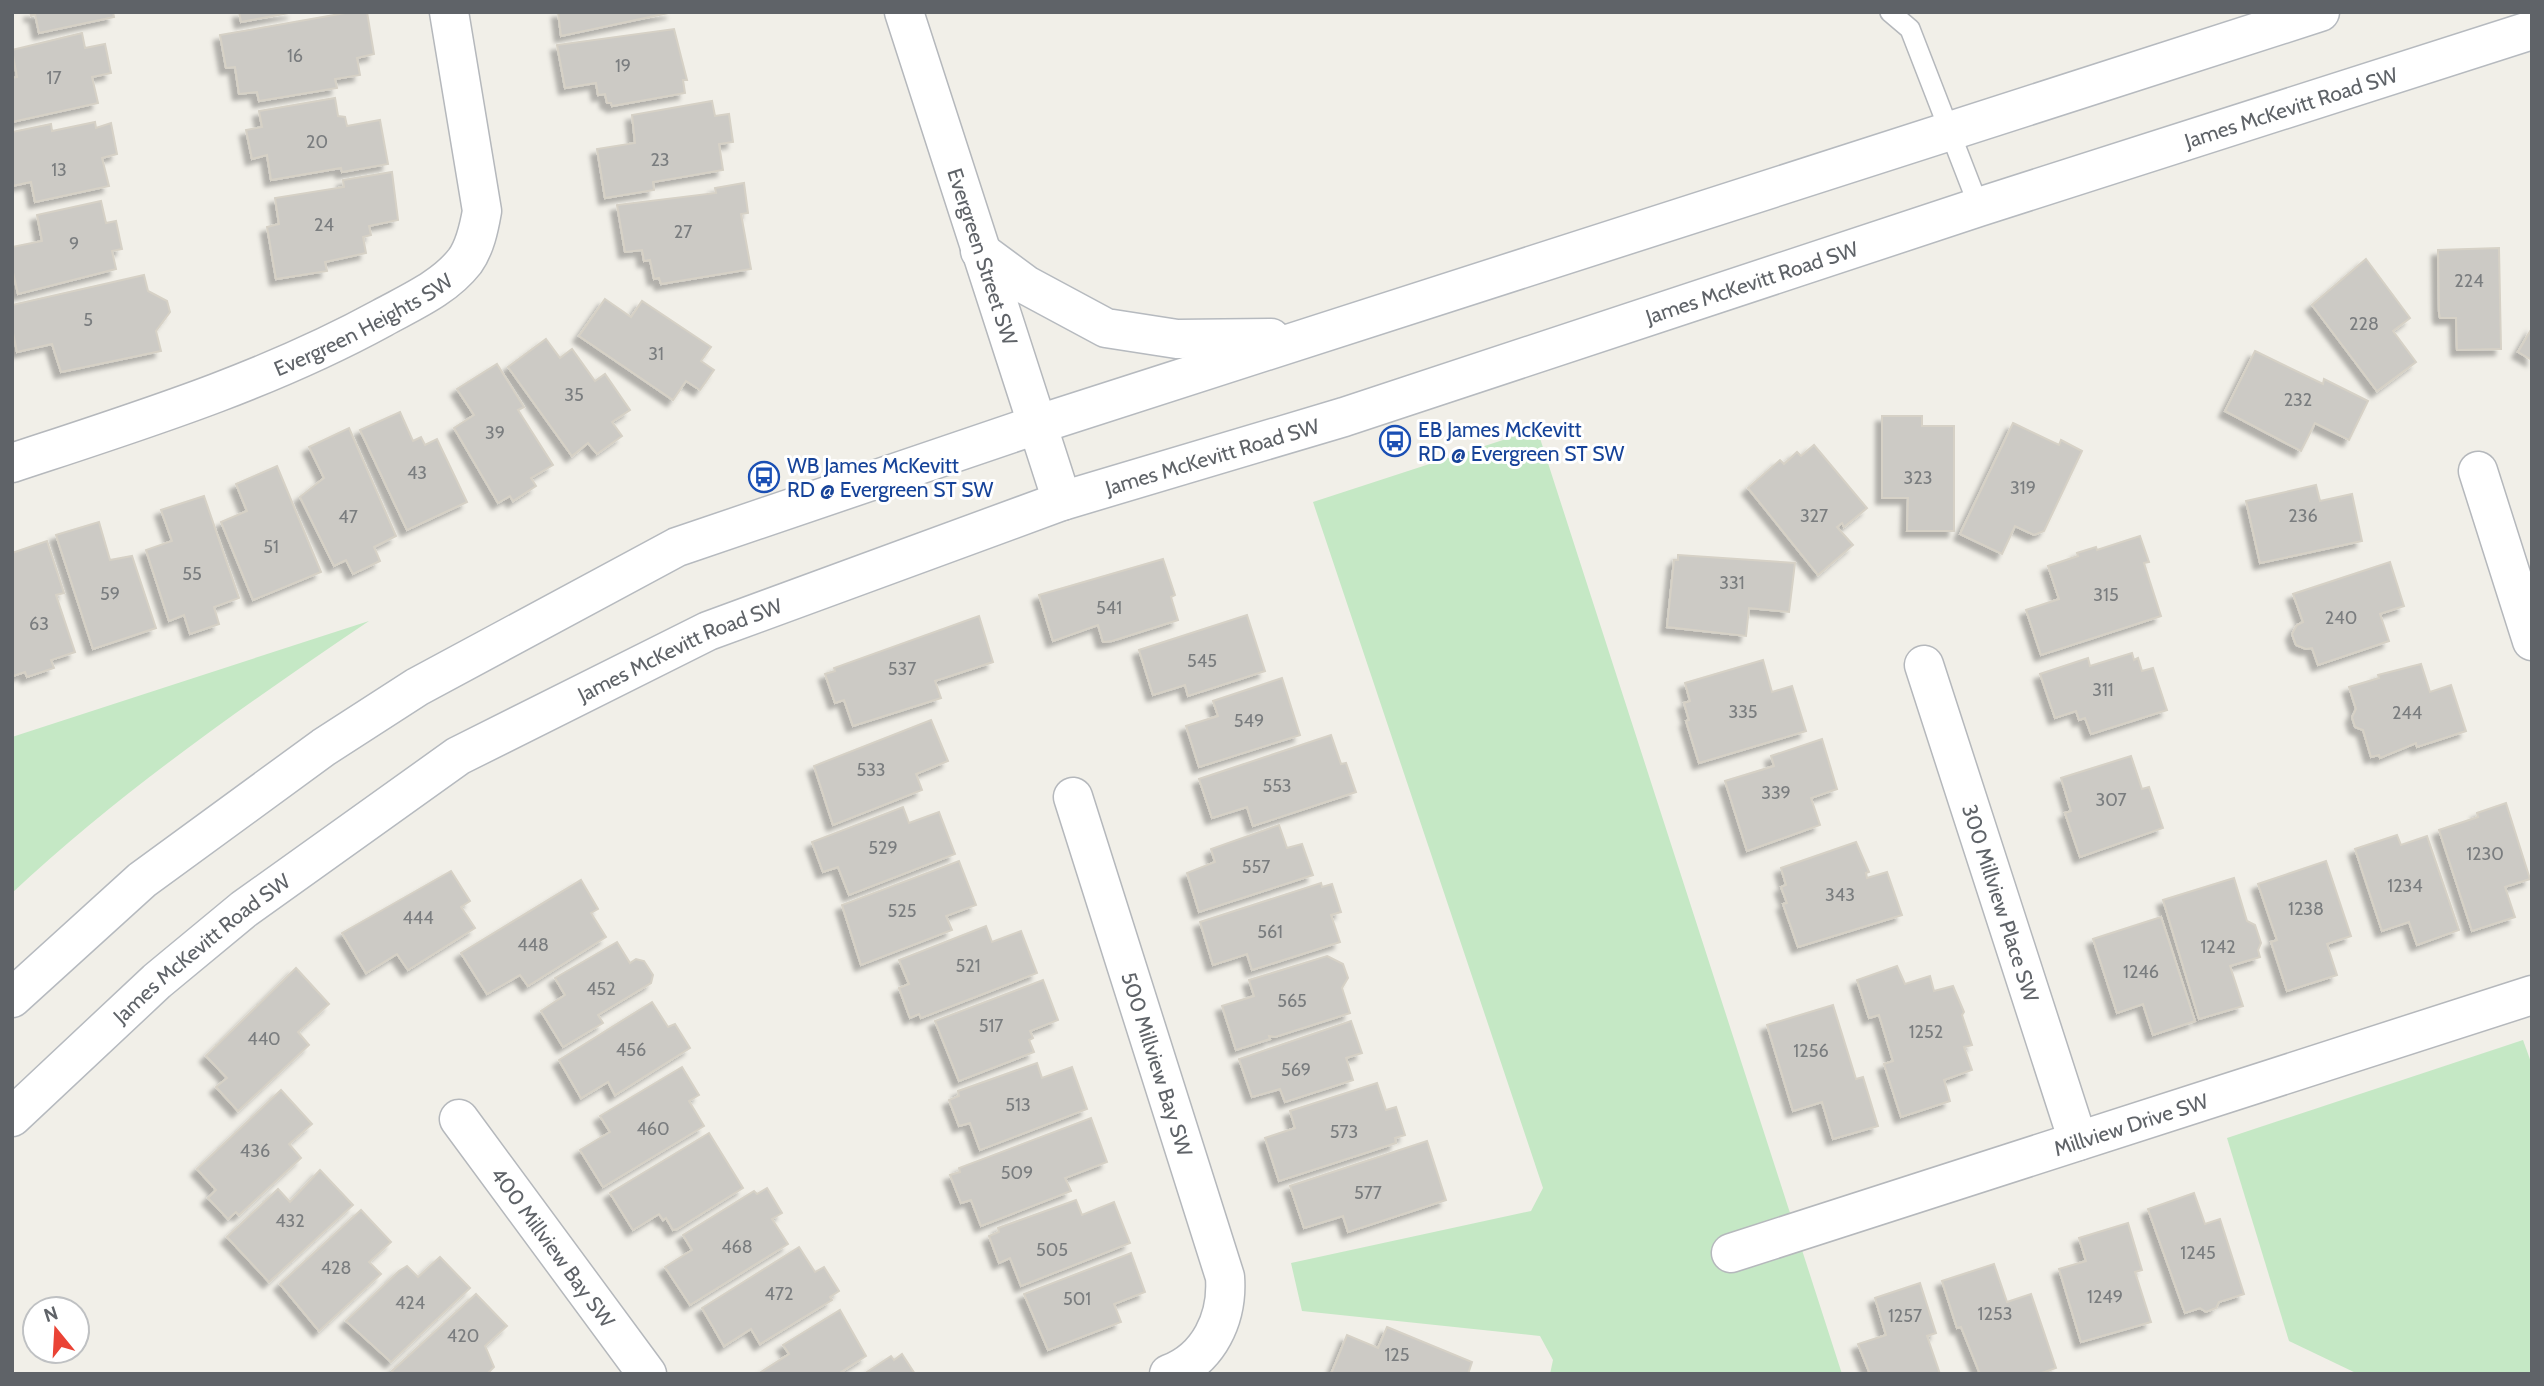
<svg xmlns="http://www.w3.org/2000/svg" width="2544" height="1386" font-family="Cabin,sans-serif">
<defs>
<filter id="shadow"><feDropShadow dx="-6" dy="6" stdDeviation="2" flood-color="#0004"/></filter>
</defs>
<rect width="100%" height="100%" fill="#f1efe8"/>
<g fill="#c5e8c5">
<polygon points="1537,429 1842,1374 1550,1374 1553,1360 1540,1336 1302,1311 1291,1263 1531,1211 1543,1188 1313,502"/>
<path d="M369 621C245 705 121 791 12 893V737Z"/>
<polygon points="2523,1040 2532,1065 2530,1374 2358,1374 2289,1341 2227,1138"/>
</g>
<g fill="#cccac5" stroke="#d6d1c6" stroke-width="2" filter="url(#shadow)">
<polygon points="30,12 113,12 114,17 39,33 35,14 31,16"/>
<polygon points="239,12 294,12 241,22"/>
<polygon points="351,12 367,12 374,54 357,58 360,75 335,79 337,88 259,101 257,92 239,94 235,67 226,68 220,35"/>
<polygon points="558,12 673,12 561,36"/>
<polygon points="674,29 687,80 683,80 685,93 612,106 611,103 607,103 605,94 598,95 596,83 565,88 557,45"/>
<polygon points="82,33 85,48 105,44 111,73 92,77 98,103 12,122 12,78 17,77 12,50"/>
<polygon points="335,98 338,116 345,117 347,126 380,120 388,164 342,172 341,168 271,180 267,155 252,159 246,130 262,127 259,111"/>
<polygon points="712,101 715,116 729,114 733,142 719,144 723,170 653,182 654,190 605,198 597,149 635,143 632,115"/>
<polygon points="95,122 96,128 111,123 117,154 102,158 109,186 35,202 31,182 12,186 12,132 51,124 52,131"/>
<polygon points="392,172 398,220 369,226 371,235 363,237 366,253 325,262 327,271 276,279 267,227 279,224 275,198 344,187 343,180"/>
<polygon points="744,183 748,213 741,214 751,269 661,284 659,278 654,279 650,260 644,261 642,250 625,252 617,205 716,193 715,188"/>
<polygon points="101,201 106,223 116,221 122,249 112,251 116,269 18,294 12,268 12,247 42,241 37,215"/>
<polygon points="2499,248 2501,349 2457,350 2456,318 2440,318 2439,313 2438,250"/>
<polygon points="2366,259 2410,318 2393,331 2416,362 2377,391 2312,305"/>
<polygon points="144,275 148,291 167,301 170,312 156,331 161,351 61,372 52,344 17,352 12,328 12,305"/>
<polygon points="605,299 631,317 642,301 711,347 701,361 714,370 700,390 686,381 673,400 579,336"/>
<polygon points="2532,328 2532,360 2518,352"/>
<polygon points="546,339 560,358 572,349 595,381 605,374 630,410 612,422 622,436 597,454 588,443 572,456 508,367"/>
<polygon points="2255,351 2323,384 2324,379 2368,401 2349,440 2315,423 2301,451 2225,411"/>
<polygon points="497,364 524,407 518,410 553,465 531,478 536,486 513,501 510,496 498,503 454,428 474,415 457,389"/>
<polygon points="400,412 413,441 421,437 425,445 437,439 467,502 407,530 360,430"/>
<polygon points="1882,416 1922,416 1922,426 1954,426 1954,531 1907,531 1908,498 1882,498"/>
<polygon points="2013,423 2059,445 2061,440 2082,451 2044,531 2034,535 2015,526 2002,554 1960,534"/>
<polygon points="349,428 396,536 374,547 380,561 353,574 346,560 334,566 300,497 324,478 309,447"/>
<polygon points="1814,445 1867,508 1844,527 1842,523 1837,527 1853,545 1818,575 1748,488 1780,460 1784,464 1797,452 1801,456"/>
<polygon points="277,466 321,572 253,600 221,522 247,511 236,484"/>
<polygon points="2316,485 2320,501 2352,494 2362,541 2260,563 2246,501"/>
<polygon points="204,496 239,598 214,607 219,624 190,634 184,615 169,621 146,550 172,541 161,510"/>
<polygon points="99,522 110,560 132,556 156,628 93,649 56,535"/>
<polygon points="2140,536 2149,562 2144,563 2161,616 2041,655 2026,610 2059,599 2048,566 2078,556 2077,553 2096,547 2097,550"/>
<polygon points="47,541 64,593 56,595 75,652 51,660 54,668 27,677 25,672 13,676 12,553"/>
<polygon points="1678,555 1795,563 1789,612 1749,608 1746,636 1667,627 1674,560 1678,560"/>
<polygon points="1163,559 1175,595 1171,597 1178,620 1112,641 1103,642 1098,625 1053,641 1039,595"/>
<polygon points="2390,562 2404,606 2380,614 2389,641 2318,665 2312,648 2306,649 2296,645 2292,634 2297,625 2303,622 2293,594"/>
<polygon points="1247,615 1265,671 1188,696 1185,685 1153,695 1139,650"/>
<polygon points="979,616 993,662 935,681 941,698 853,726 844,700 835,703 825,674 835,671 834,668"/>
<polygon points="2132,653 2134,660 2138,658 2142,671 2153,668 2167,710 2091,734 2085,718 2079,720 2076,711 2055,718 2040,674 2088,658 2090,666"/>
<polygon points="1763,660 1772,692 1792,686 1806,731 1699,763 1686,721 1689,720 1684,703 1690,701 1685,683"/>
<polygon points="2421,664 2430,692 2451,685 2466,731 2417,747 2416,743 2380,758 2379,755 2371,757 2363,730 2355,727 2352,717 2356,709 2349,687 2379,678 2378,675"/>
<polygon points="1282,678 1300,735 1199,767 1186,726 1218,716 1213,701"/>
<polygon points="931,720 948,761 916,774 922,790 833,825 814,766"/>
<polygon points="1331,735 1341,764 1346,763 1356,792 1253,826 1247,807 1212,818 1199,779"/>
<polygon points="1822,739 1837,789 1811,798 1820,825 1747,851 1725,781 1774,766 1771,756"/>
<polygon points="2131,756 2142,789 2149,787 2163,828 2080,857 2065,813 2071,811 2061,778"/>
<polygon points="2506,803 2530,879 2505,887 2515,917 2472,931 2439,830 2478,817 2477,813"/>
<polygon points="903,807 909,823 939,812 955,854 849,895 838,867 823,872 812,842"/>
<polygon points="1279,825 1287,848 1302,844 1313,875 1199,912 1187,873 1215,862 1211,849"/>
<polygon points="2397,835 2401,845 2427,836 2459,930 2417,945 2409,922 2382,931 2355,849"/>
<polygon points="1856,842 1869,872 1866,873 1867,878 1887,872 1902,915 1798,947 1783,904 1787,903 1781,887 1786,885 1781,868"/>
<polygon points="959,861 976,905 946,916 952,930 861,965 842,905"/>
<polygon points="2326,861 2351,936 2327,944 2337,975 2287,991 2271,942 2277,940 2258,884"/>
<polygon points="451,871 470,901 461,907 475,928 408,970 397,954 366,973 342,933"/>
<polygon points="2234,878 2247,921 2255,925 2261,943 2258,950 2260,957 2230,966 2243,1006 2199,1019 2163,900"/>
<polygon points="581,880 598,909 591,913 606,937 528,986 520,975 487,994 461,953"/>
<polygon points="1321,883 1322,887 1332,884 1341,912 1331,915 1340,942 1252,970 1247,954 1213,965 1200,922"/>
<polygon points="2161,917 2195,1021 2153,1035 2143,1004 2117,1013 2093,939"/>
<polygon points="986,926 992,942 1021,931 1037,973 921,1018 919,1014 910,1018 899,988 909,984 899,960"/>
<polygon points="617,942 630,963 636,959 644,961 653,975 651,983 598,1015 603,1023 563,1047 541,1011 565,995 555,978"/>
<polygon points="1327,956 1343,964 1348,978 1342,988 1350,1013 1275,1037 1269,1036 1270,1039 1236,1050 1222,1006 1254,996 1249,980"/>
<polygon points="1897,966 1905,984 1930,976 1934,991 1953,986 1964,1012 1962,1015 1972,1045 1964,1047 1972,1070 1944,1080 1950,1101 1901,1117 1884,1064 1893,1061 1879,1015 1869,1018 1857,980"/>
<polygon points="296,968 329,1004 298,1032 309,1045 238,1111 216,1087 227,1078 206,1056"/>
<polygon points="1043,980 1058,1020 1030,1031 1033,1038 1029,1040 1034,1052 959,1081 935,1021"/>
<polygon points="652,1002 668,1027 675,1024 690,1048 615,1095 608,1082 581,1098 559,1060"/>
<polygon points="1833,1005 1856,1079 1863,1077 1878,1126 1833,1139 1822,1102 1793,1111 1767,1025"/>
<polygon points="1351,1021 1362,1053 1346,1058 1353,1080 1285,1102 1280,1089 1252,1097 1239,1059"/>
<polygon points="1037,1063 1042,1078 1072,1067 1087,1109 980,1150 970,1123 959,1126 949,1100 959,1096 958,1091"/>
<polygon points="682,1067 699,1095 689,1101 704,1126 603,1187 580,1150 610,1132 600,1116"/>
<polygon points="1377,1083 1386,1110 1396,1107 1405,1135 1395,1138 1396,1143 1279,1181 1265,1138 1295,1128 1290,1111"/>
<polygon points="281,1090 312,1124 289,1144 301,1158 239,1215 236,1212 228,1219 208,1198 216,1190 197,1169"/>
<polygon points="1091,1118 1107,1162 1065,1178 1071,1191 981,1226 971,1200 961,1203 950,1175 960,1172 959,1168"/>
<polygon points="709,1133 743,1188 677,1229 673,1230 666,1218 663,1220 659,1214 633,1230 610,1193"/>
<polygon points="1427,1141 1446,1200 1348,1232 1343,1216 1304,1228 1290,1186"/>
<polygon points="320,1170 353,1205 269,1282 227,1237 278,1189 290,1202"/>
<polygon points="767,1188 782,1213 772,1219 788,1244 690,1305 665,1267 692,1250 683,1235 754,1191 757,1194"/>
<polygon points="2194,1193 2205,1224 2220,1219 2244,1294 2219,1302 2216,1308 2206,1312 2200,1308 2185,1313 2148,1209"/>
<polygon points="1076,1200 1082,1215 1114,1202 1130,1243 1021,1286 1010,1258 999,1263 989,1236 999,1232 998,1228"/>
<polygon points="361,1210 391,1242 369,1262 381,1274 319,1331 280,1284"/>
<polygon points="2128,1223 2142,1270 2135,1272 2151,1322 2081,1342 2059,1269 2086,1261 2079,1238"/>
<polygon points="799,1247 815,1272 824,1267 839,1291 830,1297 832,1300 760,1344 751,1329 724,1346 702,1308"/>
<polygon points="1131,1253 1145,1292 1114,1304 1121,1322 1048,1350 1024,1294"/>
<polygon points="440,1257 470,1288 391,1362 346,1321 399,1271 407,1266 418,1277"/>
<polygon points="1994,1264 2007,1302 2031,1294 2056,1368 2039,1374 1980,1374 1961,1327 1957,1328 1942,1281"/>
<polygon points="1920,1283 1936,1333 1927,1336 1940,1374 1870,1374 1858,1344 1886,1335 1875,1298"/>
<polygon points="476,1294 507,1326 485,1346 494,1367 487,1374 394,1374 392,1371"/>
<polygon points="840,1310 866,1356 838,1374 758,1374 789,1354 783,1345"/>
<polygon points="1387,1327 1472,1362 1468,1374 1331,1374 1347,1335 1378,1348"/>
<polygon points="902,1354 915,1374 864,1374 891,1356 894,1360"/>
</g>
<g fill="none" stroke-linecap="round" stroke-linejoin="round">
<g stroke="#b5b8bc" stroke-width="22">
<polyline id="service" points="1890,12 1910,29 1979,207"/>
</g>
<g stroke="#b5b8bc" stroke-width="41">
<g id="minor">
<path id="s1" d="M904 12 1062 501"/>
<path id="s2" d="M12 463C139 421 265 382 382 318 411 302 444 288 465 261 475 247 479 228 482 211L449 12"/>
<polyline points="2478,471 2532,641"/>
<path id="s3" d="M1924 665 2078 1141"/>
<path id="s4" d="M1073 797 1225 1277C1228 1318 1209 1359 1169 1374"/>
<path id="s5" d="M459 1119 647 1374"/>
<path id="s6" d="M1731 1253 2532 995"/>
</g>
</g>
<g stroke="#b6babf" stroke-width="41">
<g id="secondary">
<polyline points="980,251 1026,285 1106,328 1177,339 1271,338"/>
<polyline points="12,998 142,880 324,747 417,687 677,547 1036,425 2320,12"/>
<path id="s7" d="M12 1117 157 981 244 909 458 756 708 631 1062 501 1344 417 1979 207 2532 30"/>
</g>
</g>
<use href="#service" stroke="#fff" stroke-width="19"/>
<use href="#minor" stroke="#fff" stroke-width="38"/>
<use href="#secondary" stroke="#fff" stroke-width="38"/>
</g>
<defs>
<g id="bus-ring" transform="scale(1.575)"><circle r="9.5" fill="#fff" stroke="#1a4fb4" stroke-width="1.5"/><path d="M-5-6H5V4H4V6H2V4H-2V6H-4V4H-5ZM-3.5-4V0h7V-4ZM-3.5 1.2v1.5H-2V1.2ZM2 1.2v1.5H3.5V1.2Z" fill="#1a4fb4"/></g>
</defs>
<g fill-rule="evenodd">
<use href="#bus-ring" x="1395" y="441"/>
<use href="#bus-ring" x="764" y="477"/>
</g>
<g text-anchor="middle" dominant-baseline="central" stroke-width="6" stroke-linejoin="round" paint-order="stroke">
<g font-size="18" fill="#7a7d7f">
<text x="295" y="56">16</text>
<text x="623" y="66">19</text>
<text x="54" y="78">17</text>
<text x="317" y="142">20</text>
<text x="660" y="160">23</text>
<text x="59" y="170">13</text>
<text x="324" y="225">24</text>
<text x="683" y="232">27</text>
<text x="74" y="244">9</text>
<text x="2469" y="281">224</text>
<text x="88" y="320">5</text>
<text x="2364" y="324">228</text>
<text x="656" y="354">31</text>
<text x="574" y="395">35</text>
<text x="2298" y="400">232</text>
<text x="495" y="433">39</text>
<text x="417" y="473">43</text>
<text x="1918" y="478">323</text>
<text x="2023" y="488">319</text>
<text x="1814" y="516">327</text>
<text x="2303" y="516">236</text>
<text x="348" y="517">47</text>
<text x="271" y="547">51</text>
<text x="192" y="574">55</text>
<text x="1732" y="583">331</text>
<text x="110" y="594">59</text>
<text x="2106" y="595">315</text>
<text x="1109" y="608">541</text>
<text x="2341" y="618">240</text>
<text x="39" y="624">63</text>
<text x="1202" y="661">545</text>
<text x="902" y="669">537</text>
<text x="2103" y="690">311</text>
<text x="1743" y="712">335</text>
<text x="2407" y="713">244</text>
<text x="1249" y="721">549</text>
<text x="871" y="770">533</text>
<text x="1277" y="786">553</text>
<text x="1776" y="793">339</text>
<text x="2111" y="800">307</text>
<text x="883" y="848">529</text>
<text x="2485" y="854">1230</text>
<text x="1256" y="867">557</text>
<text x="2405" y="886">1234</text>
<text x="1840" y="895">343</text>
<text x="2306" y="909">1238</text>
<text x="902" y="911">525</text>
<text x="418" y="918">444</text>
<text x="1270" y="932">561</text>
<text x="533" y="945">448</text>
<text x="2218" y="947">1242</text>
<text x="968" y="966">521</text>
<text x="2141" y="972">1246</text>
<text x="601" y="989">452</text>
<text x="1292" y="1001">565</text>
<text x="991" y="1026">517</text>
<text x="1926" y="1032">1252</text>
<text x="264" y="1039">440</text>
<text x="631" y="1050">456</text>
<text x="1811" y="1051">1256</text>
<text x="1296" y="1070">569</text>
<text x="1018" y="1105">513</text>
<text x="653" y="1129">460</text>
<text x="1344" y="1132">573</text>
<text x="255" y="1151">436</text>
<text x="1017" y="1173">509</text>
<text x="1368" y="1193">577</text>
<text x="290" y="1221">432</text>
<text x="737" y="1247">468</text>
<text x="1052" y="1250">505</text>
<text x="2198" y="1253">1245</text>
<text x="336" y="1268">428</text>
<text x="779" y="1294">472</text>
<text x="2105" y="1297">1249</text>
<text x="1077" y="1299">501</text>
<text x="410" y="1303">424</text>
<text x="1995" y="1314">1253</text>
<text x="1905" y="1316">1257</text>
<text x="463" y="1336">420</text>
<text x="1397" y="1355">125</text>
</g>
<g font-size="21" fill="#5f6368" stroke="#fff">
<text stroke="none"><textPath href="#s7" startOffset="2522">James McKevitt Road SW</textPath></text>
<text stroke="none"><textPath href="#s1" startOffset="257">Evergreen Street SW</textPath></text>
<text stroke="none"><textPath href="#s7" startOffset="1955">James McKevitt Road SW</textPath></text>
<text stroke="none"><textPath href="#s2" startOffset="378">Evergreen Heights SW</textPath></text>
<text stroke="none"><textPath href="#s7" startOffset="1388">James McKevitt Road SW</textPath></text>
<text stroke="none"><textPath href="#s7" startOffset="821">James McKevitt Road SW</textPath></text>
<text stroke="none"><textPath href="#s3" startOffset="250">300 Millview Place SW</textPath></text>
<text stroke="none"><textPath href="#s7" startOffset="254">James McKevitt Road SW</textPath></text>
<text stroke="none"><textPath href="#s4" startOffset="280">500 Millview Bay SW</textPath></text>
<text stroke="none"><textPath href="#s6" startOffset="420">Millview Drive SW</textPath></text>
<text stroke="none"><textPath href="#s5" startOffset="159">400 Millview Bay SW</textPath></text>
</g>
<g font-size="21" fill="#164399" stroke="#fff" text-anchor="start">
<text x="1418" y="429">EB James McKevitt<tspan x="1418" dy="24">RD @ Evergreen ST SW</tspan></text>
<text x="787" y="465">WB James McKevitt<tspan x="787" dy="24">RD @ Evergreen ST SW</tspan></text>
</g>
</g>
<rect width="2544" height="1386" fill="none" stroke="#5f6368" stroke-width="28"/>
<g transform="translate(56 1330) rotate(342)"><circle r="33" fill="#ffffff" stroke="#bfc1c3" stroke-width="2"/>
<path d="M0-5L12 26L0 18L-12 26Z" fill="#ea4335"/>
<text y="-10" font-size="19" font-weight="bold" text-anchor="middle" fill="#5f6368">N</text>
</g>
</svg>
